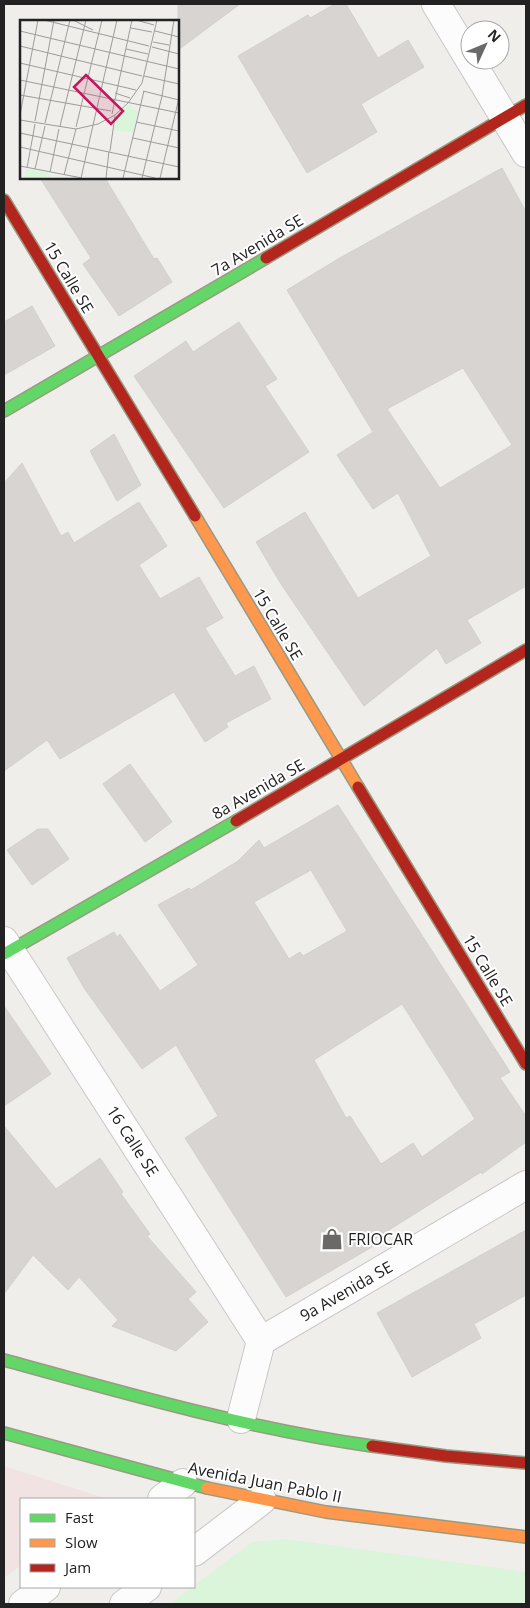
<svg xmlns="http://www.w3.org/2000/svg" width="530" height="1608" font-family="'Open Sans',sans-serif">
<rect width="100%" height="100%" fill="#f0eeeb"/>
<polygon fill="#f1e3e1" points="4,1466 108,1499 21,1499 21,1565 4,1578"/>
<polygon fill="#daf5da" points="286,1539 526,1572 526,1604 170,1604 252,1542"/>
<g fill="#d7d4d2" stroke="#d3d0cc" fill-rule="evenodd">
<polygon points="178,4 240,4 178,50"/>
<polygon points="335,4 346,4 378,58 408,40 424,67 361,104 377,132 307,173 238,56 308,15 310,18"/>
<path d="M502 168 526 212V586L467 620 481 643 446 664 437 648 364 706 281 584 256 542 305 512 358 598 431 556 398 493 373 509 337 455 373 432 287 290 338 259ZM463 368 512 445 440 488 387 409Z"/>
<polygon points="40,178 105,178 154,259 157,258 172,282 119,316 83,264 91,258"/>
<polygon points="32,306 55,346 4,375 4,322"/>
<polygon points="239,322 277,379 265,386 309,452 224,508 134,376 186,341 193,352"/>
<polygon points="114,434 141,485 117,501 90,451"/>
<polygon points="22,463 61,536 68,532 74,543 139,502 167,546 139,565 160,599 199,577 223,618 205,628 235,676 254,666 271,699 226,723 228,727 205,742 174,692 60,759 47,740 4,771 4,483"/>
<polygon points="130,764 172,822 145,842 103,784"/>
<path d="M338 805 510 1072 500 1078 526 1116V1142L482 1174 481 1172 370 1242 372 1247 286 1297 185 1138 218 1116 176 1045 142 1069 84 988 67 958 114 932 117 937 120 934 160 991 198 965 158 905 189 888 191 890 238 861 259 840 264 848ZM311 870 347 931 303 956 300 952 289 959 254 902ZM402 1004 475 1119 422 1157 413 1143 381 1164 350 1116 346 1118 314 1060Z"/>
<polygon points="38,829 48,829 69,859 32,885 7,850"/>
<polygon points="4,1006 51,1074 4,1106"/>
<polygon points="4,1126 56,1189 100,1158 123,1192 121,1194 150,1234 147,1236 196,1292 188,1299 208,1322 176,1351 112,1326 118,1320 79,1277 68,1290 33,1255 4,1294"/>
<polygon points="526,1230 526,1295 474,1324 481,1338 412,1377 377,1313"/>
</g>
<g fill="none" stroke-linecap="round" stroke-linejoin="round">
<g stroke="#c9c8c7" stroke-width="30">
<g id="street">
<polyline points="436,4 526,153"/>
<polyline points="4,941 261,1341"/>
<polyline points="241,1419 261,1341 526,1185"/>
<polyline points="162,1499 183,1483"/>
<polyline points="194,1552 262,1500"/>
<polyline points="23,1604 46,1587"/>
<polyline points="124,1604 147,1587"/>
</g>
</g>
<g stroke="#999a82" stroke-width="14">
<g id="fast">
<polyline points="4,411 266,258"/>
<polyline points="4,954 236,821"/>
<path d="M4 1360C124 1393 249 1429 372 1446"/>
<polyline points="4,1433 207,1488"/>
</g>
</g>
<g stroke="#999a82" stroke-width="14">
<g id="slow">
<polyline points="195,516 358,787"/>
<polyline points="207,1488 326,1512 526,1537"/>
</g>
</g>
<g stroke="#999a82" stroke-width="14">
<g id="jam">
<polyline points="4,200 195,516"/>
<polyline points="266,258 526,105"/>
<polyline points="358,787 526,1064"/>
<polyline points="236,821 526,650"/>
<polyline points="372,1446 446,1456 526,1463"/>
</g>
</g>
<use href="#street" stroke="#fdfcfc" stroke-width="28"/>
<use href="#fast" stroke="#63d668" stroke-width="11"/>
<use href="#slow" stroke="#ff974d" stroke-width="11"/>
<use href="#jam" stroke="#b3261e" stroke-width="11"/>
</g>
<defs>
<g id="shop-bare" transform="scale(1.725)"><path d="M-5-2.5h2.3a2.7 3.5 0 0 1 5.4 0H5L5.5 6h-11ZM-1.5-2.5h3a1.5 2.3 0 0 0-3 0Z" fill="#6a6968" stroke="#fff" stroke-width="2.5" paint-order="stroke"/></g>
</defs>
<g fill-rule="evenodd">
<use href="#shop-bare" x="332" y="1239"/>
</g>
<g text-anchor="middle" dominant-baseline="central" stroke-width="4" stroke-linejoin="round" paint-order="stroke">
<g font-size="16" fill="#222" stroke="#fff">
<text transform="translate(257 245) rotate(-31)">7a Avenida SE</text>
<text transform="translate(69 277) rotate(59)">15 Calle SE</text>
<text transform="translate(278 624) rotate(59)">15 Calle SE</text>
<text transform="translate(258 789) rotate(-30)">8a Avenida SE</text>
<text transform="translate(488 970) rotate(59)">15 Calle SE</text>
<text transform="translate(133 1141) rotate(57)">16 Calle SE</text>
<text transform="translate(346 1291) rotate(-30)">9a Avenida SE</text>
<text transform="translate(265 1482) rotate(11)">Avenida Juan Pablo II</text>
</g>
<g font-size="16" fill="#222" stroke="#fff" text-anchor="start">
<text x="348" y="1239">FRIOCAR</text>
</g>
</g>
<g transform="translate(20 20)">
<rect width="159" height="159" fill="#f0eeeb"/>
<path d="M108 85 118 92 113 113 94 110 95 96ZM7 149 30 153V158H5Z" fill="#daf5da"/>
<path fill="none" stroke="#9e9c9b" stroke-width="1" d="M24 0 129 26M53 0 73 10M116 0 134 5M111 8 132 12M0 11 159 49M135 11 159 17M133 22 149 25M0 26 122 56M132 27 159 34M106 29 128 34M0 43 116 70M124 56 159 64M0 60 159 93M123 71 159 80M95 73 110 78M0 75 91 91M92 94 112 0M0 95 18 0M0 100 56 109 78 104 95 95 108 83 122 63 137 0M15 101 34 0M116 102 159 111M25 103 50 0M40 106 66 0M56 107 82 0M0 113 159 147M113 118 159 128M0 127 135 158M90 131 95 96M0 146 62 158M7 148 15 104M15 149 25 106M30 152 39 109M44 155 56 109M61 158 97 0M86 158 89 131M103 158 124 71M122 158 142 76 154 0M140 158 159 78"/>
<path fill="#c2185b" fill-opacity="0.15" stroke="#c2185b" stroke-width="2.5" d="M66 55 103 91 91 104 54 67Z"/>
<rect width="159" height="159" fill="none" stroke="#222" stroke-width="2.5"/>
</g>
<rect width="530" height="1608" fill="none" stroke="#222222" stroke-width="10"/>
<rect x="20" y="1498" width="175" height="90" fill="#ffffff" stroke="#a7a7a7"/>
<rect x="30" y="1514" width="25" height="8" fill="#63d668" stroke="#a7a7a7"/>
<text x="65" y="1523" font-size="15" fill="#222222">Fast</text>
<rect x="30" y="1539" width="25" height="8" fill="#ff974d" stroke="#a7a7a7"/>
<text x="65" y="1548" font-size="15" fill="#222222">Slow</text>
<rect x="30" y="1564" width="25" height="8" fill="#b3261e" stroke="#a7a7a7"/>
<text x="65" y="1573" font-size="15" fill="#222222">Jam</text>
<g transform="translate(485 45) rotate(46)"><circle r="24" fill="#ffffff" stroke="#a7a7a7"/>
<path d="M0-4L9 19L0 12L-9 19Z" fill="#6a6968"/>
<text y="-8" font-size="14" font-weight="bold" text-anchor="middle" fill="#222222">N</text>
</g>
</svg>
